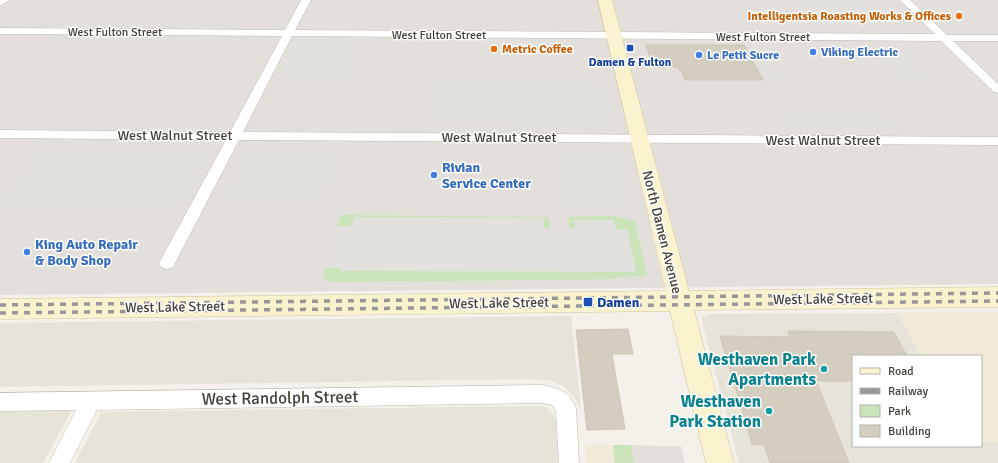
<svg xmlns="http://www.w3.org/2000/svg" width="998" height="463" font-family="Signika,sans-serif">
<rect width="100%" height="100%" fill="#f3f1ea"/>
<g fill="#e6e4d9">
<polygon points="897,313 921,356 853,356 853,446 981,446 981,442 998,442 998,463 739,463 702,321 702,317 710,314"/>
<polygon points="571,316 581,410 574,397 563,386 548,380 528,379 0,387 0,323"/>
<polygon points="529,406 543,406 550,410 556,419 558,463 75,463 101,412"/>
<polygon points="72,410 43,463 0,463 0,411"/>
</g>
<g fill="#f2ead8">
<polygon points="998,312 998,442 981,442 981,356 921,356 897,313"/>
<polygon points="585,445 631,445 634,463 586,463"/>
</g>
<g fill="#e3e0db">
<polygon points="0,0 998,0 998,284 0,295"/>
<polygon points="631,445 681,446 685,463 634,463"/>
</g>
<g fill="#cbe3b8">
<polygon points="341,215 549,217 550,228 544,227 543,218 354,218 352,226 337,227"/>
<path d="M568 217C587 217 619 213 635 222L647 275 645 276 618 277V279L333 282 323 278 326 268H340V270L615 230 614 220H574L575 228 571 229 569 227Z"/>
<polygon points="613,445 631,445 634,463 615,463"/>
</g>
<g fill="#e2e1de">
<polygon points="792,1 859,1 882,27 811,27"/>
<polygon points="298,41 362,42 350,77 281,76"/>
<polygon points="873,47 900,47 929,79 900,80"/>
<polygon points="756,65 774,66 782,80 764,80"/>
<polygon points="430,83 606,84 614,125 423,123"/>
<polygon points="775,115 888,116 899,123 902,127 781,126"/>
<polygon points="45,150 209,151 179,206 0,204 0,202"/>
<polygon points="248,150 338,152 321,203 222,202"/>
<polygon points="554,154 619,154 630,208 559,207"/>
<polygon points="354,217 543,218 544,234 576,235 574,220 614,220 616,230 628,230 636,272 340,271 340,268 326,268 337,227 351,226"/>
</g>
<g fill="#d4cec1" stroke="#cec6b5">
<polygon points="646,45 744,45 763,80 685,80 682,71 680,71 678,67 653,67"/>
<polygon points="628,329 633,354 612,354 625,429 587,430 576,330"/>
<polygon points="788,331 894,332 907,356 853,356 853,381 816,381 849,463 770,463 764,445 752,444 720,336 790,337"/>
</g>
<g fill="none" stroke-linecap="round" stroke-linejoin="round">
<g stroke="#bebaae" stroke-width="1">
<g id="minor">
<polygon points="0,0 9,0 0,6"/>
<polygon points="301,0 311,0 295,30 935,34 900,0 910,0 947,35 998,35 998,41 953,41 998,84 998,93 994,92 941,41 292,36 243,132 998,137 998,145 239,140 173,267 167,269 161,267 159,263 226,140 0,138 0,130 230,132 282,36 0,34 0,28 285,30"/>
<path d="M542 385C559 389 568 390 576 408L579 463H559L556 411 552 405 542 403 97 410 70 463H49L76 410 0 411V393Z"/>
</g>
</g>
<g stroke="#cdc69f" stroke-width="1">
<polygon id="secondary" points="598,0 612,0 689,291 998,287 998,307 694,310 734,463 706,463 670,311 0,319 0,299 666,291"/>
</g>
<use href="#minor" fill="#fff" fill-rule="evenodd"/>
<use href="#secondary" fill="#f9f3cf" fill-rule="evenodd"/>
<g stroke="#989898" stroke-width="3.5" stroke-dasharray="6 6" stroke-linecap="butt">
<polyline points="0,305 998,293"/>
<polyline points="0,313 998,301"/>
</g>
</g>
<g fill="#e8710a" stroke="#fff" stroke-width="1.5">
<circle cx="959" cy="16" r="4"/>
<circle cx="494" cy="49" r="4"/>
</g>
<g fill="#1a4fb4" stroke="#fff" stroke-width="1.5">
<rect x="626" y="44" width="8" height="8" rx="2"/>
<rect x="583" y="297" width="10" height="10" rx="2"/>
</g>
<g fill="#3f7fe0" stroke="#fff" stroke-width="1.5">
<circle cx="813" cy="52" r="4"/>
<circle cx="699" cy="55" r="4"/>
<circle cx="434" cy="175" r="4"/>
<circle cx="27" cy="252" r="4"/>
</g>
<g fill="#0f9aa8" stroke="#fff" stroke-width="1.5">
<circle cx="824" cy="369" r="4"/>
<circle cx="769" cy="411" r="4"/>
</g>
<g text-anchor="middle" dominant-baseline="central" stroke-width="3" stroke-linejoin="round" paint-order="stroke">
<g font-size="12" font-weight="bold" fill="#c56008" stroke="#fff" text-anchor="end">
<text x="951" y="16">Intelligentsia Roasting Works &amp; Offices</text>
<text x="502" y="49" text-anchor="start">Metric Coffee</text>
</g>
<g font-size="12" fill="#464239" stroke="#fff">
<text x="115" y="32">West Fulton Street</text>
<text x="439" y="35">West Fulton Street</text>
<text x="763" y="37">West Fulton Street</text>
</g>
<g font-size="12" font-weight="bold" fill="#366cbe" stroke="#fff" text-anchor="start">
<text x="821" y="52">Viking Electric</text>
<text x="707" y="55">Le Petit Sucre</text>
</g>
<g font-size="12" font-weight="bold" fill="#164399" stroke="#fff">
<text x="630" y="62">Damen &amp; Fulton</text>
</g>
<g font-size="14" fill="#464239" stroke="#fff">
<text x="175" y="135">West Walnut Street</text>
<text x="499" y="137">West Walnut Street</text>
<text x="823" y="140">West Walnut Street</text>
<text transform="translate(662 232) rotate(76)">North Damen Avenue</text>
<text transform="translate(823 299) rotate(-1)">West Lake Street</text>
<text transform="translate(499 303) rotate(-1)">West Lake Street</text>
<text transform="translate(175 307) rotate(-1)">West Lake Street</text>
</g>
<g font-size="14" font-weight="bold" fill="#366cbe" stroke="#fff" text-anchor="start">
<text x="442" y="167">Rivian<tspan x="442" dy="16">Service Center</tspan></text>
<text x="35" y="244">King Auto Repair<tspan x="35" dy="16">&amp; Body Shop</tspan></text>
</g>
<g font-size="14" font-weight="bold" fill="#164399" stroke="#fff" text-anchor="start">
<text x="597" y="302">Damen</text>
</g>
<g font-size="17" font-weight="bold" fill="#0d838f" stroke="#fff" text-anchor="end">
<text x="816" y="359">Westhaven Park<tspan x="816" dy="20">Apartments</tspan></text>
<text x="761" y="401">Westhaven<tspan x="761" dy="20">Park Station</tspan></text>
</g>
<g font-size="17" fill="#464239" stroke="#fff">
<text transform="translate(280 398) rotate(-1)">West Randolph Street</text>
</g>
</g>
<rect x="852" y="355" width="130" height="92" fill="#ffffff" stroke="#b5b3b0"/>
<rect x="860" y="368" width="20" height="6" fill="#f9f3cf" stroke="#b5b3b0"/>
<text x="888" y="375" font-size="12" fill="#464239">Road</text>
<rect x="860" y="388" width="20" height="6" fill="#989898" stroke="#b5b3b0"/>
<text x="888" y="395" font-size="12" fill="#464239">Railway</text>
<rect x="860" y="405" width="20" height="12" fill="#cbe3b8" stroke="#b5b3b0"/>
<text x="888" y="415" font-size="12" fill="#464239">Park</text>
<rect x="860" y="425" width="20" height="12" fill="#d4cec1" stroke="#b5b3b0"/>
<text x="888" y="435" font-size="12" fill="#464239">Building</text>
</svg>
